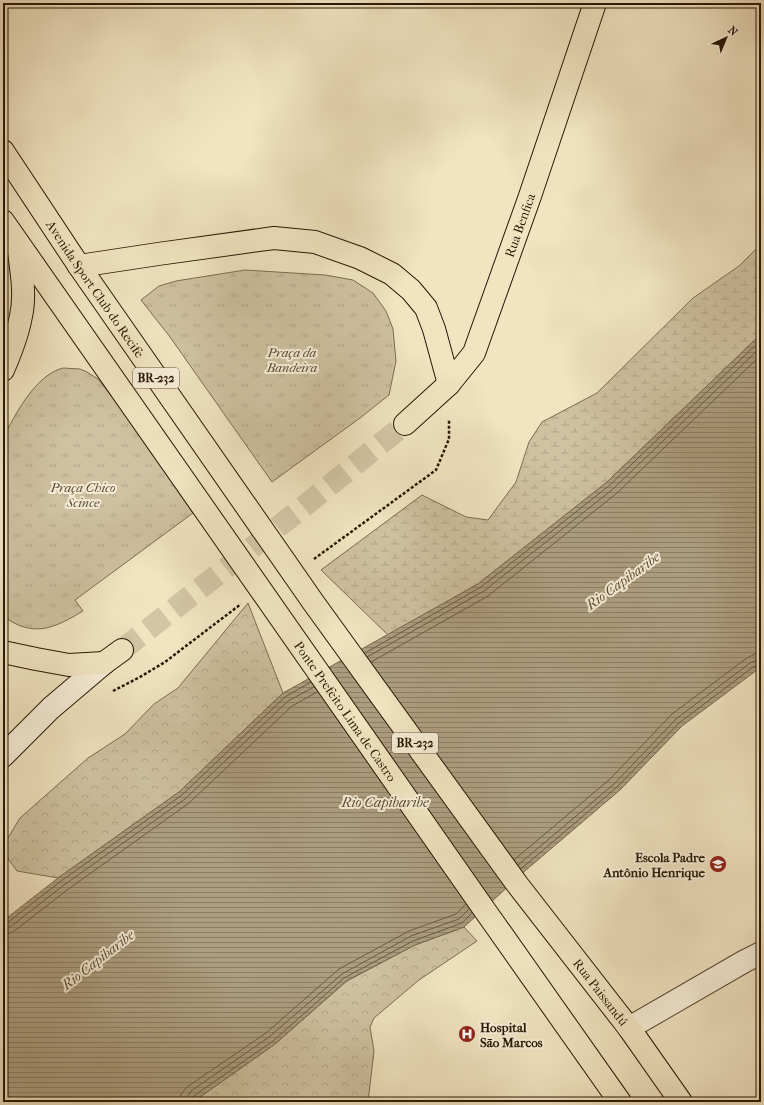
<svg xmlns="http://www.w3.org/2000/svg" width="764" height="1105" font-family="'IM FELL French Canon',serif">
<defs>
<pattern id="grass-tufts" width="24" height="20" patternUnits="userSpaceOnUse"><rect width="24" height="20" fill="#cfc1a1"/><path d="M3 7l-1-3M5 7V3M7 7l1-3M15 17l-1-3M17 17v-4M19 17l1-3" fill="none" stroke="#b2a589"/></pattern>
<pattern id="forest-crowns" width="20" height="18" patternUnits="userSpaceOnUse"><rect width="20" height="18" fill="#cfc1a1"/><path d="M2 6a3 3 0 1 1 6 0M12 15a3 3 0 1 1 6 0" fill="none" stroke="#b2a589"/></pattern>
<pattern id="wetland-marsh" width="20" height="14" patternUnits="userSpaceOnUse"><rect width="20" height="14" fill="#cfc1a1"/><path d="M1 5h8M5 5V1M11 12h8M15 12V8" fill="none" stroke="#b2a589"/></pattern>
<pattern id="water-rules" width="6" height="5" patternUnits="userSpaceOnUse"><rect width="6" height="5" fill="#ad9e81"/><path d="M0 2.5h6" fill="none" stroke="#8d8067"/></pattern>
</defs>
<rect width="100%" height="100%" fill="#f1e4c1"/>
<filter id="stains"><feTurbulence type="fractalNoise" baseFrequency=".005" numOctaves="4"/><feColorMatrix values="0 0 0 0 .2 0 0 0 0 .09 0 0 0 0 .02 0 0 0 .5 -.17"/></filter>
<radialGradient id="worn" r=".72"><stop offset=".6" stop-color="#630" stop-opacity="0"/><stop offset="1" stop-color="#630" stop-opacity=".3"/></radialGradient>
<g fill="url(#grass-tufts)" stroke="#7c6c52">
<polygon points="245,270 325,275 353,280 373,293 386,311 393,329 396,361 389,395 360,418 272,482 170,337 141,300 159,286 176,281"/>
<path d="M63 368 80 369 87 372 98 379 117 403 193 513 75 600 83 611C53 629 33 638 3 616V438C15 415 35 375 63 368Z"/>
</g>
<g fill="url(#forest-crowns)" stroke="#7c6c52">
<polygon points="248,603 283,693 179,792 58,878 17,871 3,852 3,846 20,818 88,758 125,734 154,704 178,688"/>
<polygon points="464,927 477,941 419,980 374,1018 370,1027 374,1051 368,1102 193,1102 275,1044 347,981 415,945"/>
</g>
<polygon fill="url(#wetland-marsh)" stroke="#7c6c52" points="761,244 761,334 607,482 478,584 388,635 321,570 422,495 466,517 488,520 516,482 529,442 542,422 597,393 693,298 739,266"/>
<polygon fill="url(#water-rules)" stroke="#78684f" points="761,334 761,667 682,726 620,790 526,870 464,927 415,945 346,981 275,1044 193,1102 3,1102 3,921 58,878 179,792 283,693 478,584 607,482"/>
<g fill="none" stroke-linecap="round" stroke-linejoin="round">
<g stroke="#6a5a42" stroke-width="1">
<polyline points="365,653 481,587 610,485 761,340"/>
<polyline points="367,657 484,591 613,489 761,347"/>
<polyline points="371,662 488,596 617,493 761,355"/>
<polyline points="514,860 610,779 672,714 747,658 755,654 761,653"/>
<polyline points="518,865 614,784 676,719 750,663 757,660 761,659"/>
<polyline points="521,869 617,787 679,723 753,667 761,664"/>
<polyline points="3,924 7,923 61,881 182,795 285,697 311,682"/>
<polyline points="3,929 10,927 64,885 185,799 288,701 314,687"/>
<polyline points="3,935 13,932 67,890 189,803 292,706 317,692"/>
<polyline points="180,1102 181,1094 187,1087 266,1033 339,969 409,931 456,914 466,904"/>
<polyline points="186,1102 187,1097 191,1091 269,1037 342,974 411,936 459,919 469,909"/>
<polyline points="191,1102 191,1098 195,1095 273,1041 344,978 413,941 462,923 472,913"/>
</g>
<polyline stroke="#d3c5a5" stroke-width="22" stroke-dasharray="22 11" stroke-linecap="butt" points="122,650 297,512 405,424"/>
<g stroke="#5a4a33" stroke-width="24">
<polyline id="street" points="629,1028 745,961 761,953"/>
</g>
<g stroke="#281704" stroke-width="24">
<polyline id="secondary" points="3,756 51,708 104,663"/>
</g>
<g stroke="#281704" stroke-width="24">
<g id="primary">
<path id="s1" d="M405 424 449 384 474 353 530 196 595 3"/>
<polyline points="104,663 122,650"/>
</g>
</g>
<g stroke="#281704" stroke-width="24">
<g id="highway">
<path id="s2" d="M3 151 79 266 313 602 517 884 629 1028 681 1102"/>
<path id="s3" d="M3 221 486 912 620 1102"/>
<polyline points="79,266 158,254 274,238 315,242 360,258 392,274 411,290 426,308 434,329 449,384"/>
<path d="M3 370C10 354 18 333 21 316 26 294 21 268 18 245"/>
<polyline points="3,652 36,659 69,665 104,663"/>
</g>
</g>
<g stroke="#281704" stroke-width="2.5" stroke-dasharray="3 2" stroke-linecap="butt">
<polyline points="314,559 436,470 449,439 449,419"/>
<polyline points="113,691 140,677 165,662 241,604"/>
</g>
<use href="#street" stroke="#f6edd7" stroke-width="22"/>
<use href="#secondary" stroke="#f6edd7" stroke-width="22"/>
<use href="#primary" stroke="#f1e4c1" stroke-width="22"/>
<use href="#highway" stroke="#f1e4c1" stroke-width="22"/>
</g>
<defs>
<g id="school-disc" transform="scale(0.9)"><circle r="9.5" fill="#8f2418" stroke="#f6edd7"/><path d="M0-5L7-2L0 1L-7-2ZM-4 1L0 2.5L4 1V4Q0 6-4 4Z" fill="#fff"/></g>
<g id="hospital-disc" transform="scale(0.9)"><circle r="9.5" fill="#8f2418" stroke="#f6edd7"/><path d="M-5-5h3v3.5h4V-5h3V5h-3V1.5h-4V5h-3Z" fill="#fff"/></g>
</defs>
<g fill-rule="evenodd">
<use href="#school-disc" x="718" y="864"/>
<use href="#hospital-disc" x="467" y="1034"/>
</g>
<g text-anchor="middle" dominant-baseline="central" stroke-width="4" stroke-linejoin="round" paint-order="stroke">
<g fill="#f6edd7" stroke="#665743" stroke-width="1">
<rect x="133" y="368" width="46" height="20" rx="3"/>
<rect x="392" y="733" width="46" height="20" rx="3"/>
</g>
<g font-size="12" font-weight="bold" fill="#281704">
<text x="156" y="378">BR-232</text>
<text x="415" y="743">BR-232</text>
</g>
<g font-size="13" fill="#281704" stroke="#f6edd7">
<text stroke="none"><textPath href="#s1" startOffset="235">Rua Benfica</textPath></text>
<text stroke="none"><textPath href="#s2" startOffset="166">Avenida Sport Club do Recife</textPath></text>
<text stroke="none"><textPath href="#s3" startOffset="598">Ponte Prefeito Lima de Castro</textPath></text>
<text stroke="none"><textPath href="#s2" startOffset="1032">Rua Paissandú</textPath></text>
</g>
<g font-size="13" font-style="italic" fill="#5a4a33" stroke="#f6edd7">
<text x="292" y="352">Praça da<tspan x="292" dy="15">Bandeira</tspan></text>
<text x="83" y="487">Praça Chico<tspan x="83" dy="15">Scince</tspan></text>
</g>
<g font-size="13" font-weight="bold" fill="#281704" stroke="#f6edd7" text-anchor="end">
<text x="705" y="857">Escola Padre<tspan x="705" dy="15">Antônio Henrique</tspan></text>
<text x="480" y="1027" text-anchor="start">Hospital<tspan x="480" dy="15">São Marcos</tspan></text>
</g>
<g font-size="14" font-style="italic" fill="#5d4d36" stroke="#f6edd7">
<text transform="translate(623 581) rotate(-36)">Rio Capibaribe</text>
<text x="385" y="802">Rio Capibaribe</text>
<text transform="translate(98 960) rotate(-38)">Rio Capibaribe</text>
</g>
</g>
<rect width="764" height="1105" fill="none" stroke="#f1e4c1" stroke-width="16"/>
<rect x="4" y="4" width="756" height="1097" fill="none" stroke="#281704" stroke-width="2"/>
<rect x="8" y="8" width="748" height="1089" fill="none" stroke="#281704"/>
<g transform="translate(726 38) rotate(44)" stroke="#f6edd7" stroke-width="3" paint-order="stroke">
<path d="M0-3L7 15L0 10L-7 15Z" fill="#281704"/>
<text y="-6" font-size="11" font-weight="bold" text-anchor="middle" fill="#281704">N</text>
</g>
<rect width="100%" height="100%" filter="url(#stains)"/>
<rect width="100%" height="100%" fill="url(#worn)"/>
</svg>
